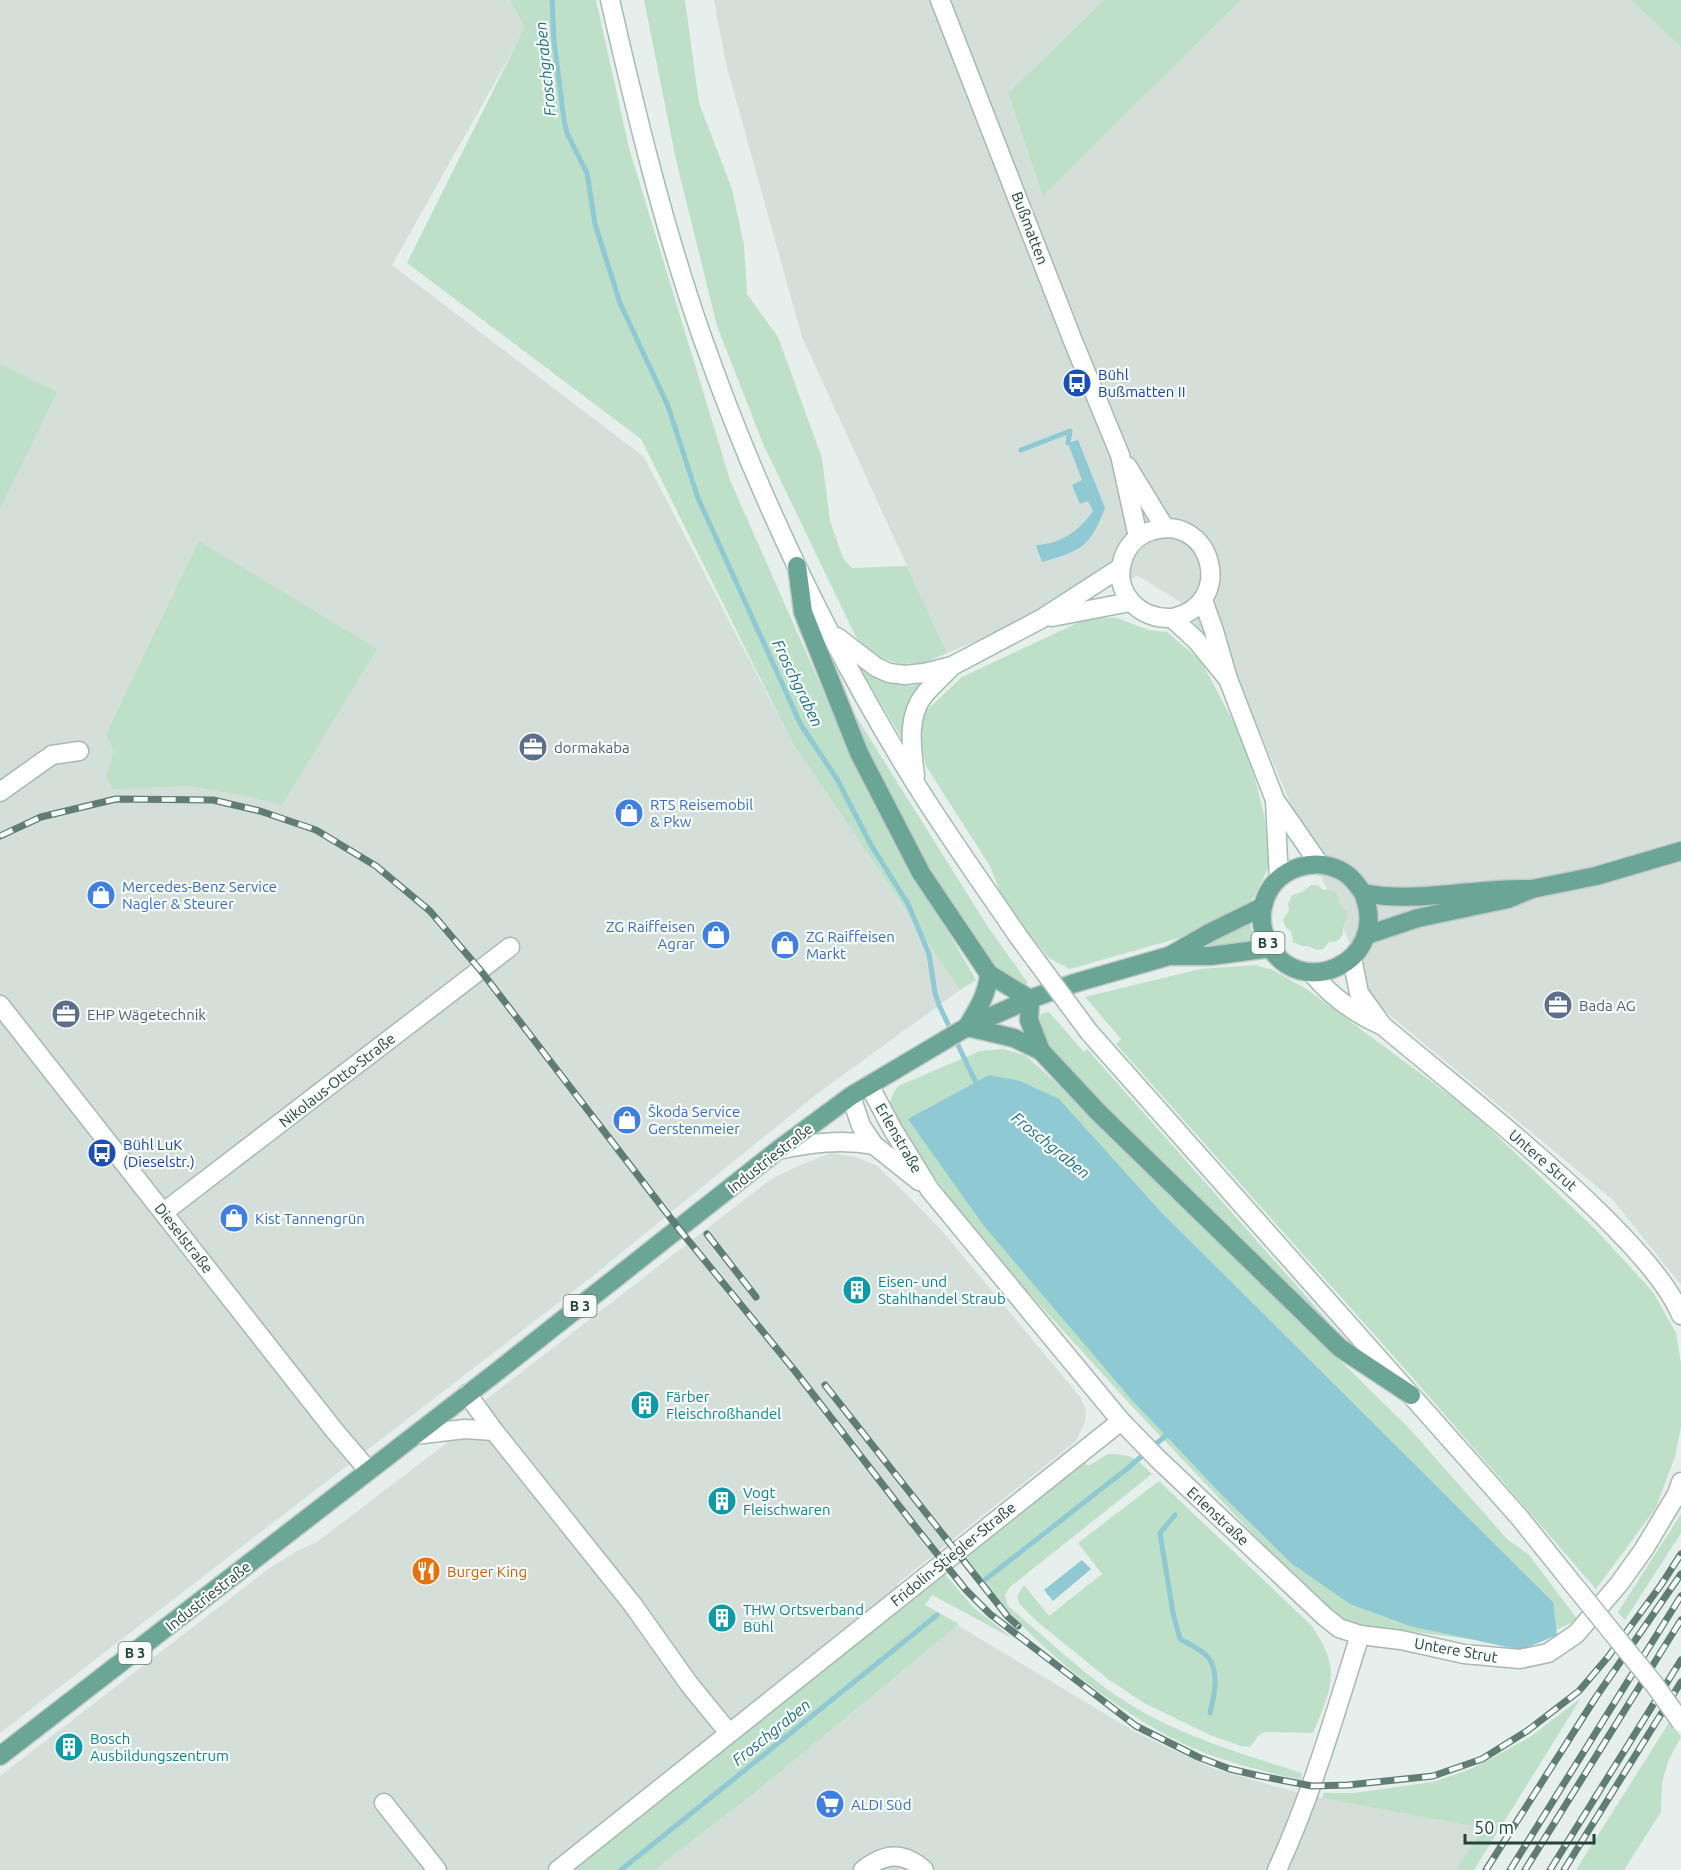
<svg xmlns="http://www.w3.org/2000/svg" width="1681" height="1870" font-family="Ubuntu,sans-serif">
<rect width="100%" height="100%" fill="#e6efeb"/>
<g fill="#d4dfda">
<polygon points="0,0 510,0 526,27 392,265 644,457 792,742 960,990 818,1093 589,1279 0,1733"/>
<polygon points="714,0 1104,0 1008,93 1044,195 1241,0 1631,0 1681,47 1681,1285 1613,1200 1375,1003 1255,720 1182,603 1138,576 947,653 802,337 726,64"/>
<polygon points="831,1153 856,1157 877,1166 907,1195 942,1231 1081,1398 1086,1410 1085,1422 1076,1441 897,1584 924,1605 1139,1734 1212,1768 1299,1793 1484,1828 1456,1870 0,1870 0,1776 271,1567 295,1552 317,1542 486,1413 483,1402 771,1179 798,1166"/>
</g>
<g fill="#bfe0c8">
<polygon points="510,0 596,0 629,148 730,480 869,795 976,980 960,990 792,742 641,439 407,263 525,27"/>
<polygon points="644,0 685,0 699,103 732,189 744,245 747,294 778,337 822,458 830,521 843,558 852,568 907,566 947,653 924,663 900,664 875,656 856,637 764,446 717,326 676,160"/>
<polygon points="1104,0 1241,0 1043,196 1008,93"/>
<polygon points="1631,0 1681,0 1681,47"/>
<polygon points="0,364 57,392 0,509"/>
<polygon points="199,541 377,649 282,805 247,796 188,786 113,789 106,777 114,751 106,734"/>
<polygon points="1090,617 1117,618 1148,630 1167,632 1201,661 1236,727 1254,775 1264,815 1270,851 1270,865 1253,898 1244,908 1186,936 1070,969 1049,958 1005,905 990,866 926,766 919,737 926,711 962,677"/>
<path d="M858 666 884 682 913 686 932 679C907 699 906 708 903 740Z"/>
<polygon points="837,686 988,927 1028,983 1016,988 981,957 903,824"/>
<path d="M1311 885H1317L1323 890C1335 889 1339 893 1339 904L1347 911 1348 917 1343 925C1344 936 1340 943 1329 942L1323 949 1317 950 1308 946H1302L1293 942 1291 931 1286 928 1283 920 1289 910 1288 904 1292 895 1302 892Z"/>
<polygon points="1250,922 1254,940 1210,946 1208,945"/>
<polygon points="1255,965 1273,970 1308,990 1471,1111 1596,1230 1653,1292 1676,1333 1681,1364 1681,1427 1675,1456 1656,1508 1596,1589 1412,1377 1116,1044 1121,1039 1085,997 1200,969"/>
<polygon points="1049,1012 1084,1052 1087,1049 1349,1345 1047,1051 1038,1023 1041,1014"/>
<path d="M1003 1049 1025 1055 1054 1081 1408 1427 1507 1539 1529 1555 1578 1620 1522 1645 1360 1626 1340 1619 1291 1574 1129 1403 979 1238 898 1128C889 1110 886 1104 898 1086L980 1051Z"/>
<path d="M1108 1454C1132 1454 1136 1458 1152 1474L1010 1587 1005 1595 1008 1606C1044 1636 1079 1670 1117 1696 1173 1734 1239 1753 1302 1773L1301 1780C1269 1773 1238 1765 1208 1754 1140 1729 1058 1665 1009 1612 992 1594 978 1574 962 1556L1084 1461 1088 1466Z"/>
<path d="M1159 1481 1311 1625C1342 1669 1332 1687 1313 1733L1264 1732 1258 1736 1250 1747 1241 1746 1210 1735 1144 1703 1108 1679 1034 1619 1019 1603 1017 1596 1024 1585 1049 1616 1102 1574 1078 1543Z"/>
<polygon points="1681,1514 1681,1533 1625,1620 1618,1612"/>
<polygon points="942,1571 974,1608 1014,1639 932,1595 925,1605 959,1624 759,1789 654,1870 570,1870"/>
<polygon points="1581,1698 1474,1870 1456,1870 1483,1828 1322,1798 1324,1793 1354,1793 1433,1782 1471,1769 1530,1737"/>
<polygon points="1670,1721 1681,1737 1669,1759 1662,1782 1661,1812 1624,1870 1576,1870"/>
</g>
<g fill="#8ec9d4">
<path d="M1078 440 1105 508C1090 547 1081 551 1042 562L1036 545C1061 544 1079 531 1093 511L1088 501 1080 504 1072 485 1082 480 1068 443Z"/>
<polygon points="989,1075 1020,1081 1059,1099 1161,1212 1553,1602 1557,1635 1521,1650 1410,1626 1350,1604 1291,1563 1223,1496 1131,1399 984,1226 908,1119"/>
<polygon points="1082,1560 1091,1569 1053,1601 1044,1590"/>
</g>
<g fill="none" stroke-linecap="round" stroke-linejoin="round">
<g stroke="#8ec9d4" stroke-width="5">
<polyline points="552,0 554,41 564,120 567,133 587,173 595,224 620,303 668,406 698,498 801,725 837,779 871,845 908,904 929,954 935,993 939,1005 978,1087"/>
<polyline points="1021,450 1070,431 1068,443"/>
<path d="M1175 1515 1160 1533 1173 1613 1180 1639C1189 1644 1202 1650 1208 1657 1220 1672 1214 1697 1210 1713"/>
<polyline points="986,1579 1128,1468 1170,1432"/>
<polyline points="621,1870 937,1615"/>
</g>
<g stroke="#a8b8b2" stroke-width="21">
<g id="minor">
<polyline points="940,0 1073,341 1120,455 1138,537"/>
<polyline points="1127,466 1165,528"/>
<polyline points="0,792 52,755 79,751"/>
<polyline points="1352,958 1359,993 1382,1025"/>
<path d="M1311 972C1330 996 1356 1014 1383 1026 1457 1088 1533 1147 1602 1215 1628 1241 1667 1281 1681 1315"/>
<polyline points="0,1005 334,1430 368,1470"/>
<polyline points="869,1085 893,1130 930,1190 1121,1421 1158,1459 1324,1616 1339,1628 1360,1635 1401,1640 1464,1654 1520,1659 1548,1653 1576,1634 1619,1584 1644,1549 1677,1494 1681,1482"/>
<polyline points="851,1096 861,1126 874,1145 919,1181"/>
<path d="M778 1150C811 1143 841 1139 874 1145"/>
<polyline points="164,1212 510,947"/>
<polyline points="467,1394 494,1431 633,1605 689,1684 729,1733"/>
<polyline points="415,1435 465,1429 494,1431"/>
<polyline points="384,1803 437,1870"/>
<polyline points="558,1870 1121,1421"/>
<path d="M863 1870C885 1853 903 1851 924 1870"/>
<path d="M1277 1870C1312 1794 1335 1714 1360 1635"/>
</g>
</g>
<g stroke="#a4bbb3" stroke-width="21">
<g id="secondary">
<path d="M610 0C636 113 663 225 701 334 756 491 829 644 917 786 949 837 984 886 1018 936"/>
<polyline points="1203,600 1214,631 1228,679 1275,800 1320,865"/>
<polyline points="1052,617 1130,602"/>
<path d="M1172 618C1238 604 1211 511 1151 531 1137 535 1127 546 1123 559 1112 592 1139 620 1172 618L1196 640 1228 679"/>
<polyline points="837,637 876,667 889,673 905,675 924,673 952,666 1041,619 1120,568"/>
<path d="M915 776C912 749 906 718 924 695 932 685 942 677 950 668"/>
<polyline points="1275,801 1279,878"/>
<polyline points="1089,1032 1520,1518 1564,1573"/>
</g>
</g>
<g stroke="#c2cac8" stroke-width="21">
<g id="primary">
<polyline points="797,566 803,612 859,753 921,873 989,974 1030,999"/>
<path d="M1363 893C1392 963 1298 1003 1268 943 1261 929 1260 913 1265 899 1277 867 1317 855 1345 873 1353 878 1358 886 1363 893 1420 904 1475 887 1532 889"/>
<polyline points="1367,935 1418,918 1508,899 1532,889 1596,876 1681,851"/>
<polyline points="1171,955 1209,933 1262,907"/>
<polyline points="1030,999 1029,1020 1041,1051 1098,1112 1340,1348 1411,1395"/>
<polyline points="967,1027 1014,1038 1041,1051"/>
<path d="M967 1027C978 1009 987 995 989 974"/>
<polyline points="0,1756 494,1374 778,1150 851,1096 967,1027 1030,999 1075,983 1169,956 1210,956 1271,948"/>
</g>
</g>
<use href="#minor" stroke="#fff" stroke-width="18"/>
<use href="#secondary" stroke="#fff" stroke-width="18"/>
<use href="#primary" stroke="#6aa596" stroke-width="18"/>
<g stroke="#5f7d75" stroke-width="7">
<g id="rail">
<polyline points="0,836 41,817 116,799 213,800 260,811 316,830 376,866 430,911 481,971 679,1229 795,1371 910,1520 966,1590 990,1614 1136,1726 1198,1757 1230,1769 1260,1776 1312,1786 1348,1785 1433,1776 1482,1759 1527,1731 1579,1691 1608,1657 1661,1585 1681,1554"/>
<polyline points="707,1234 756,1297"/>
<polyline points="825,1385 1008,1617 1018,1626"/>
<polyline points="1486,1870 1596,1697 1681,1574"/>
<polyline points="1510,1870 1681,1596"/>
<polyline points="1525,1870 1681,1620"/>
<polyline points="1550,1870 1681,1660"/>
<polyline points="1564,1870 1681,1682"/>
</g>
</g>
<use href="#rail" stroke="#f7fbf9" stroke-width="4.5" stroke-dasharray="14" stroke-linecap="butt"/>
<g stroke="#a4bbb3" stroke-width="21" stroke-linecap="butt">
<g id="secondary-bridge">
<polyline points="1018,936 1089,1032"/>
<polyline points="1564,1573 1654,1684 1681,1722"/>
</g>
</g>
<use href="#secondary-bridge" stroke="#fff" stroke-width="18"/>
</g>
<defs>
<g id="bus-disc" transform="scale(1.5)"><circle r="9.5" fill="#1a4fb4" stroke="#f7fbf9"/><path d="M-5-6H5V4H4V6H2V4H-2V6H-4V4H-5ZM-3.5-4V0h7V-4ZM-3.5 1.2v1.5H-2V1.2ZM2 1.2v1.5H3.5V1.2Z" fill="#fff"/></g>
<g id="office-disc" transform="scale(1.5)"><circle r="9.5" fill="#5c6f8a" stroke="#f7fbf9"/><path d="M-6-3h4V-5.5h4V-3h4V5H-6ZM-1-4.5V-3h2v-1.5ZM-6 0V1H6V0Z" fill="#fff"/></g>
<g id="shop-disc" transform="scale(1.5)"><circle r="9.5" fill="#3f7fe0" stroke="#f7fbf9"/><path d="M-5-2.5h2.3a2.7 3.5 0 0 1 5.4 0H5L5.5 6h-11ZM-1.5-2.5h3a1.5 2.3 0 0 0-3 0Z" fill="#fff"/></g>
<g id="building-disc" transform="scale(1.5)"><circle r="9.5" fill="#0f9aa8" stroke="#f7fbf9"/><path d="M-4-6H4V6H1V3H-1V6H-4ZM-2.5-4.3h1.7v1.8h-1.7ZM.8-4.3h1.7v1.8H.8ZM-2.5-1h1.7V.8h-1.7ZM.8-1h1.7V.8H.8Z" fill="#fff"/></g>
<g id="restaurant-disc" transform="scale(1.5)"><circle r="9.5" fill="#e8710a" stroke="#f7fbf9"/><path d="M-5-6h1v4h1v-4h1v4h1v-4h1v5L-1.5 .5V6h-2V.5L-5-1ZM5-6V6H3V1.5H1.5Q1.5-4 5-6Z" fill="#fff"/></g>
<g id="supermarket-disc" transform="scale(1.5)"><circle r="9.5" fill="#3f7fe0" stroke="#f7fbf9"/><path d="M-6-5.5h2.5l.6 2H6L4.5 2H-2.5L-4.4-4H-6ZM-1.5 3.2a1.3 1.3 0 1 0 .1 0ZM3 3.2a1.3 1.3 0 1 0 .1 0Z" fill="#fff"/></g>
</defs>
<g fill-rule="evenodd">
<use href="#bus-disc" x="1077" y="383"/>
<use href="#office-disc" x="533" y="747"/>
<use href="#shop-disc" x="629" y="813"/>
<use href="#shop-disc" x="101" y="895"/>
<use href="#shop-disc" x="716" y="935"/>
<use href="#shop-disc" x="785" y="945"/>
<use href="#office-disc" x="1558" y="1005"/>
<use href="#office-disc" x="66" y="1014"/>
<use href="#shop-disc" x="627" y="1120"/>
<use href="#bus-disc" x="102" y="1153"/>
<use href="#shop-disc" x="234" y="1218"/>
<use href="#building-disc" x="857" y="1290"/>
<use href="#building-disc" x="645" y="1405"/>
<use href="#building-disc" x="722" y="1501"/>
<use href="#restaurant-disc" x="426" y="1571"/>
<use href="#building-disc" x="722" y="1618"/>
<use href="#building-disc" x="69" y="1747"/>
<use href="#supermarket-disc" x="830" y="1804"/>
</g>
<g text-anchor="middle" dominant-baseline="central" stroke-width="4.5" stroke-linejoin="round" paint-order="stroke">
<g fill="#f7fbf9" stroke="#637a73" stroke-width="1.5">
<rect x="1251.5" y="932" width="33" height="22" rx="4.5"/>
<rect x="563.5" y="1295" width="33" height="22" rx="4.5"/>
<rect x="118.5" y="1642" width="33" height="22" rx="4.5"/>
</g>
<g font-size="14" font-weight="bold" fill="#24423a">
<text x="1268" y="943">B 3</text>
<text x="580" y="1306">B 3</text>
<text x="135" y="1653">B 3</text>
</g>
<g font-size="15" fill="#24423a" stroke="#f7fbf9">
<text transform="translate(1030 228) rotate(69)">Bußmatten</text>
<text transform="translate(337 1080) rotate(-38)">Nikolaus-Otto-Straße</text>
<text transform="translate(899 1138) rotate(60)">Erlenstraße</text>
<text transform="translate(770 1158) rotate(-38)">Industriestraße</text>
<text transform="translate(1543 1160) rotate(41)">Untere Strut</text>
<text transform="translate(184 1238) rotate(52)">Dieselstraße</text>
<text transform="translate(1218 1516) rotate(43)">Erlenstraße</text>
<text transform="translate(953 1554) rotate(-39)">Fridolin-Stiegler-Straße</text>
<text transform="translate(208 1596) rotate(-38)">Industriestraße</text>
<text transform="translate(1456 1650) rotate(10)">Untere Strut</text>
</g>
<g font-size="15" fill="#164399" stroke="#f7fbf9" text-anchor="start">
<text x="1098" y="374">Bühl<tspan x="1098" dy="17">Bußmatten II</tspan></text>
<text x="123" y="1144">Bühl LuK<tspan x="123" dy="17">(Dieselstr.)</tspan></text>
</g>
<g font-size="15" fill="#4e5e75" stroke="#f7fbf9" text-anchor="start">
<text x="554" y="747">dormakaba</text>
<text x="1579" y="1005">Bada AG</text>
<text x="87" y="1014">EHP Wägetechnik</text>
</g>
<g font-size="15" fill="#366cbe" stroke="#f7fbf9" text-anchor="start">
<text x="650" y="804">RTS Reisemobil<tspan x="650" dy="17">&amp; Pkw</tspan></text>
<text x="122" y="886">Mercedes-Benz Service<tspan x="122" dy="17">Nagler &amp; Steurer</tspan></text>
<text x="695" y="926" text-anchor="end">ZG Raiffeisen<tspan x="695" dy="17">Agrar</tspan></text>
<text x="806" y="936">ZG Raiffeisen<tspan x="806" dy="17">Markt</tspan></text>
<text x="648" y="1111">Škoda Service<tspan x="648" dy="17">Gerstenmeier</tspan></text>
<text x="255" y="1218">Kist Tannengrün</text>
<text x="851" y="1804">ALDI Süd</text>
</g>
<g font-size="15" fill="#0d838f" stroke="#f7fbf9" text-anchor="start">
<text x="878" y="1281">Eisen- und<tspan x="878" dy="17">Stahlhandel Straub</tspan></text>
<text x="666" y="1396">Färber<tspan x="666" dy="17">Fleischroßhandel</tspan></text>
<text x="743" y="1492">Vogt<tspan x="743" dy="17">Fleischwaren</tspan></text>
<text x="743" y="1609">THW Ortsverband<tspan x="743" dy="17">Bühl</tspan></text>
<text x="90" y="1738">Bosch<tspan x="90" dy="17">Ausbildungszentrum</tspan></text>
</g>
<g font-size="15" fill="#c56008" stroke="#f7fbf9" text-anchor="start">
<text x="447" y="1571">Burger King</text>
</g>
<g font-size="16" font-style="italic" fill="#1c6f80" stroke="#f7fbf9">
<text transform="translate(545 69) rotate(-96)">Froschgraben</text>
<text transform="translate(798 683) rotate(64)">Froschgraben</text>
<text transform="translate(1051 1145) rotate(39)">Froschgraben</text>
<text transform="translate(771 1732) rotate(-39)">Froschgraben</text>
</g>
</g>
<path d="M1465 1834v9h129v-9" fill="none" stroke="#24423a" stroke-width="3"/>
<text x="1474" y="1834" font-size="18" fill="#24423a" stroke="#f7fbf9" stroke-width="4.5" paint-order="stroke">50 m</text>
</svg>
